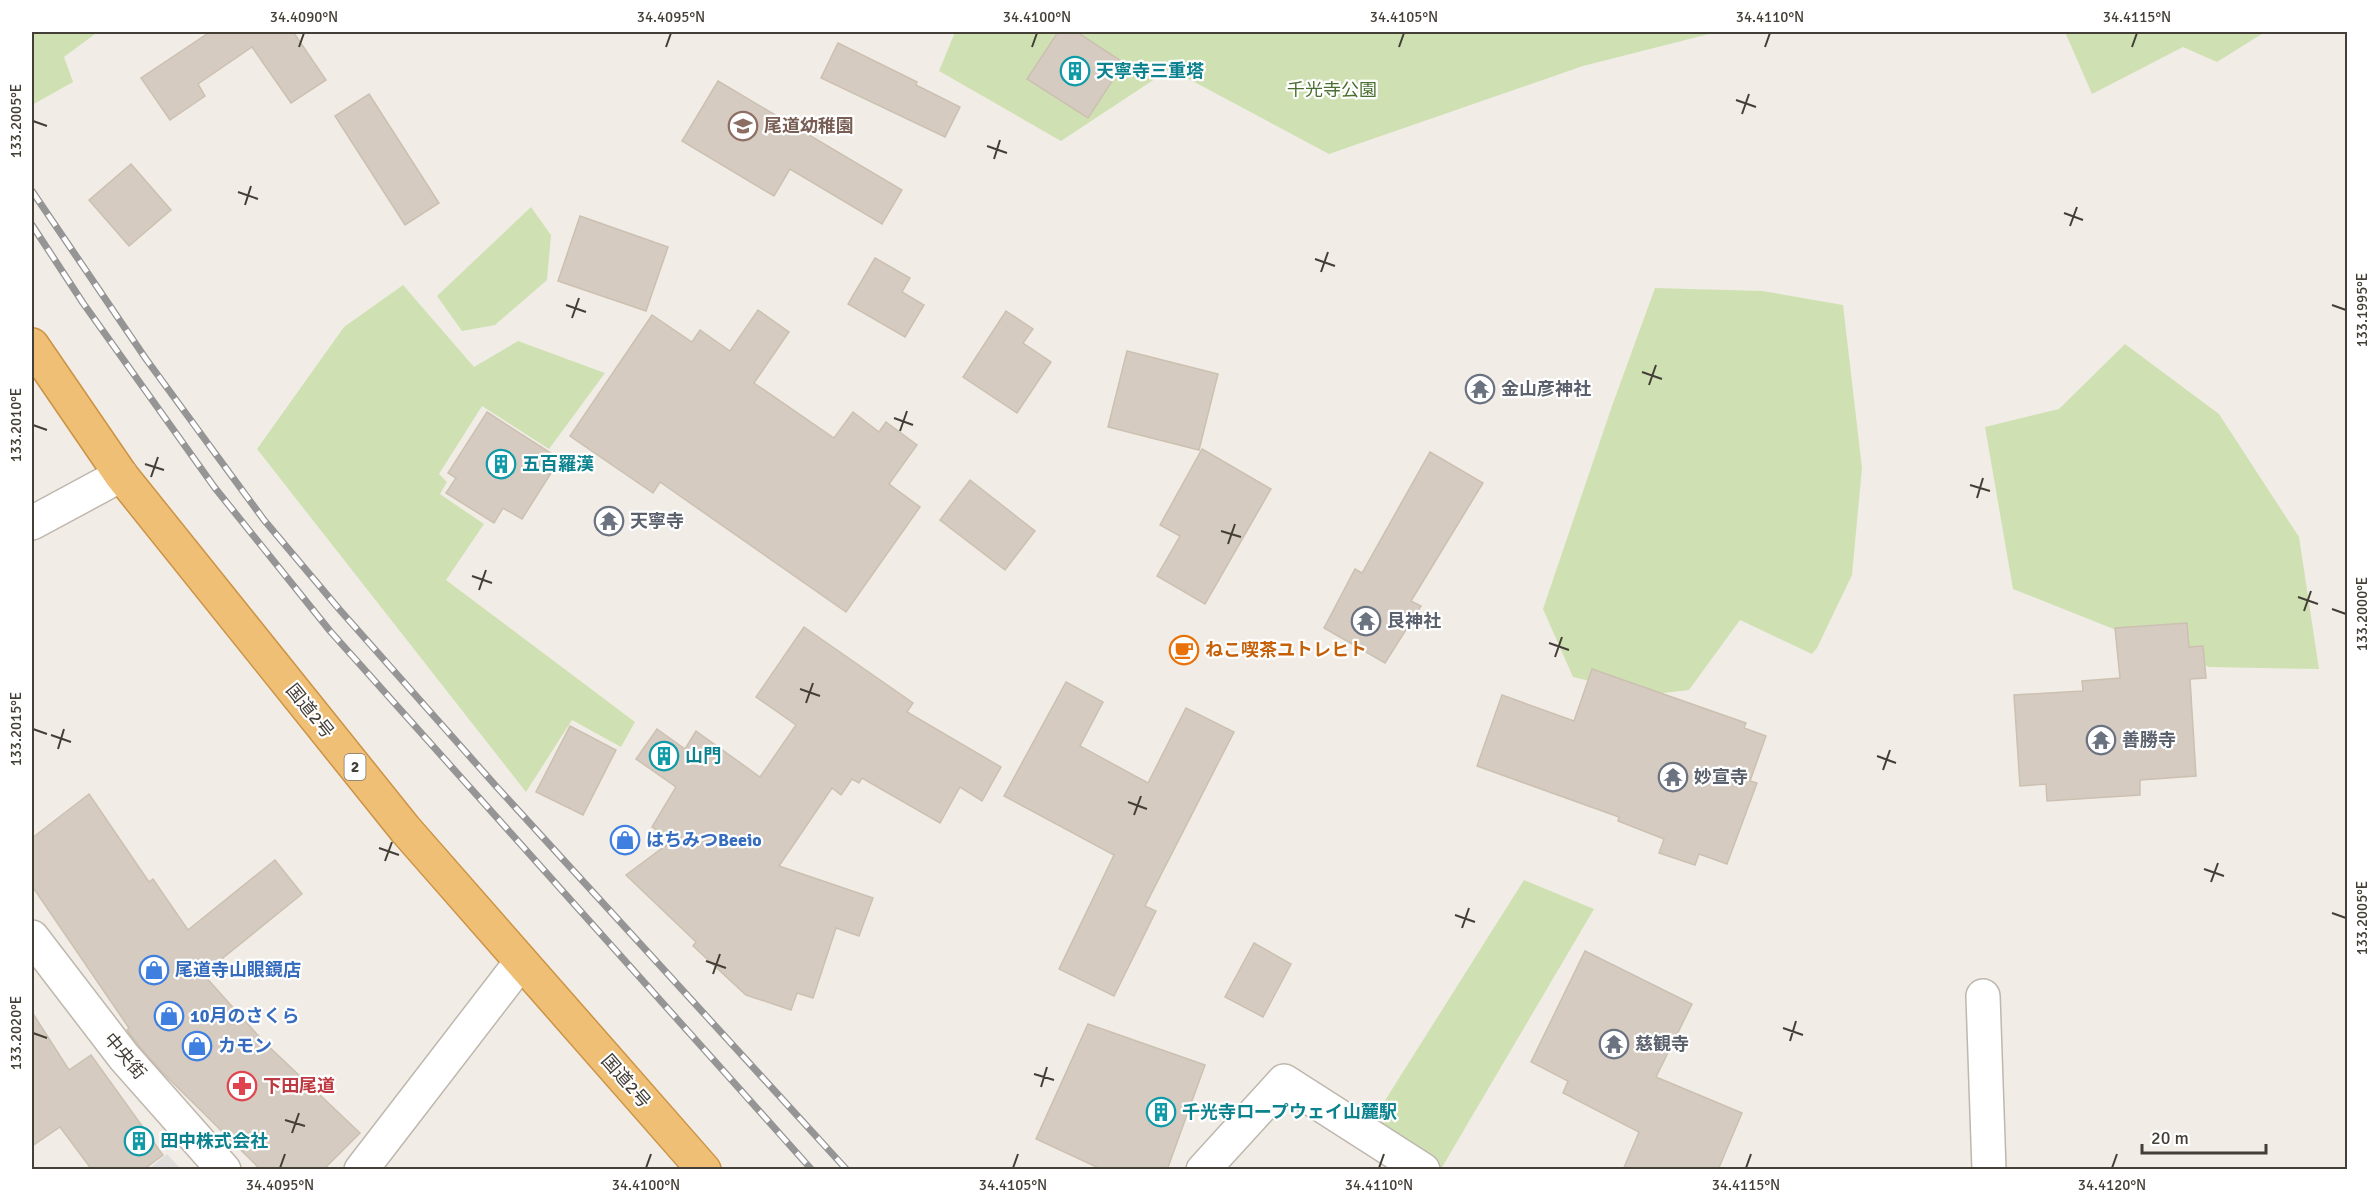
<svg xmlns="http://www.w3.org/2000/svg" width="2379" height="1201" font-family="Signika,'Noto Sans JP',sans-serif">
<rect width="100%" height="100%" fill="#f1ede6"/>
<g fill="#cfe1b3">
<polygon points="32,32 93,32 95,34 64,57 73,82 32,105"/>
<polygon points="955,32 1717,32 1583,66 1329,154 1170,69 1061,141 939,71"/>
<polygon points="2065,32 2265,32 2217,62 2183,47 2092,94"/>
<polygon points="531,207 551,235 547,280 495,325 462,331 437,296"/>
<polygon points="403,285 474,367 518,341 605,373 549,449 482,406 439,474 447,482 440,494 484,524 446,580 635,722 621,747 572,720 526,792 257,449 344,327"/>
<polygon points="1655,288 1763,291 1843,305 1862,468 1852,575 1817,648 1812,654 1740,620 1689,690 1647,695 1573,677 1543,609 1612,406"/>
<polygon points="2125,344 2219,414 2299,537 2319,669 2209,667 2013,589 1985,427 2059,409"/>
<polygon points="1524,880 1594,909 1441,1169 1372,1121"/>
</g>
<polygon fill="#e0dedb" points="167,1154 181,1169 149,1169"/>
<g fill="#d5cbc0" stroke="#ccc0b1" stroke-width="1.5">
<polygon points="210,32 294,33 326,80 291,103 252,47 198,84 205,96 170,120 141,78"/>
<polygon points="1058,32 1077,32 1124,63 1088,118 1027,79"/>
<polygon points="838,43 917,82 916,85 960,107 945,137 821,78"/>
<polygon points="718,81 902,190 882,224 790,169 774,196 682,141"/>
<polygon points="369,94 439,203 405,225 335,116"/>
<polygon points="131,164 171,210 129,246 89,200"/>
<polygon points="580,216 668,247 646,311 558,281"/>
<polygon points="875,258 910,278 902,292 924,305 905,337 848,304"/>
<polygon points="758,310 789,332 754,383 834,438 853,412 879,432 886,422 917,445 889,484 920,507 846,612 660,482 653,493 570,436 652,315 692,342 700,330 730,351"/>
<polygon points="1006,311 1033,329 1023,343 1051,362 1017,413 963,377"/>
<polygon points="1127,351 1218,374 1199,450 1108,427"/>
<polygon points="487,412 560,459 522,519 503,508 494,523 446,493 456,478 448,473"/>
<polygon points="1202,449 1271,489 1205,604 1157,576 1180,536 1160,525"/>
<polygon points="1430,452 1483,483 1411,601 1421,606 1385,663 1324,628 1355,569 1362,573"/>
<polygon points="970,480 1035,531 1005,570 940,520"/>
<polygon points="2187,623 2189,647 2203,646 2206,678 2190,679 2196,776 2140,780 2140,795 2047,801 2046,784 2020,786 2014,695 2083,691 2082,681 2120,678 2115,628"/>
<polygon points="804,627 913,703 907,712 1001,767 982,801 960,787 940,823 862,778 859,783 852,779 841,795 832,788 779,866 873,898 859,936 836,928 813,998 797,993 791,1010 746,995 693,946 696,942 626,875 673,840 652,827 676,787 636,759 657,729 685,749 696,731 760,777 796,725 756,697"/>
<polygon points="1592,669 1746,723 1744,728 1766,736 1750,781 1757,783 1727,864 1699,854 1695,865 1659,853 1664,839 1618,821 1619,817 1477,766 1502,695 1574,721"/>
<polygon points="1066,682 1103,702 1080,746 1148,783 1186,708 1234,732 1145,906 1156,911 1114,996 1059,969 1114,855 1004,796"/>
<polygon points="570,726 616,750 583,815 536,792"/>
<polygon points="89,794 149,882 153,879 188,930 275,860 302,894 203,974 263,1041 360,1133 323,1170 261,1170 162,1072 138,1045 127,1030 129,1028 32,886 32,838"/>
<polygon points="1254,943 1291,964 1263,1017 1225,997"/>
<polygon points="1585,951 1692,1004 1656,1077 1742,1113 1718,1170 1623,1170 1639,1132 1563,1093 1568,1081 1531,1062"/>
<polygon points="32,1012 69,1070 91,1055 163,1155 143,1170 92,1170 60,1127 32,1146"/>
<polygon points="1088,1024 1205,1065 1167,1170 1103,1170 1036,1139"/>
</g>
<g fill="none" stroke-linecap="round" stroke-linejoin="round">
<g stroke="#bfb7ad" stroke-width="36">
<g id="street">
<polyline points="32,523 121,475"/>
<polyline points="32,937 124,1057 224,1170"/>
<polyline points="1983,996 1989,1170"/>
<polyline points="361,1170 521,962"/>
<polyline points="1203,1170 1284,1081 1423,1170"/>
</g>
</g>
<g stroke="#cc9345" stroke-width="36">
<polyline id="highway" points="32,345 121,475 405,829 704,1170"/>
</g>
<use href="#street" stroke="#fff" stroke-width="33"/>
<use href="#highway" stroke="#eebf74" stroke-width="33"/>
<g stroke="#959595" stroke-width="7">
<g id="rail">
<polyline points="32,191 146,359 264,520 339,609 495,785 847,1170"/>
<polyline points="32,225 83,303 215,488 330,631 812,1170"/>
</g>
</g>
<use href="#rail" stroke="#fff" stroke-width="4.5" stroke-dasharray="14" stroke-linecap="butt"/>
</g>
<path fill="none" stroke="#433e36" stroke-width="2" d="M299 47 304 33M666 47 671 33M1032 47 1037 33M1399 47 1404 33M1765 47 1770 33M2132 47 2137 33M1736 100 1756 107M1742 114 1749 94M33 121 47 126M987 146 1007 153M994 159 1000 140M238 192 258 199M245 205 251 186M2064 213 2083 220M2070 226 2077 207M1315 259 1335 266M1321 272 1328 252M566 305 586 312M2332 305 2346 310M572 318 579 298M1642 372 1662 379M1649 385 1656 365M894 418 913 425M33 425 47 430M900 431 907 411M145 464 164 470M151 477 158 457M1970 485 1990 491M1977 498 1983 478M1221 531 1241 537M1228 544 1235 524M472 576 492 583M479 590 486 570M2298 597 2318 604M2332 609 2346 614M2304 611 2311 591M1549 643 1569 650M1555 657 1562 637M800 689 820 696M806 703 813 683M33 729 47 734M51 735 71 742M58 749 64 729M1877 756 1896 763M1883 770 1890 750M1128 802 1147 809M1134 815 1141 796M379 848 399 855M385 861 392 842M2204 869 2224 876M2211 882 2218 863M2332 913 2346 918M1455 915 1475 922M1462 928 1469 908M706 961 726 968M713 974 720 954M1783 1028 1803 1035M33 1033 47 1038M1790 1041 1796 1021M1034 1074 1054 1080M1041 1087 1047 1067M285 1120 305 1126M292 1133 299 1113M280 1168 285 1154M646 1168 651 1154M1013 1168 1018 1154M1379 1168 1384 1154M1746 1168 1751 1154M2112 1168 2117 1154"/>
<defs>
<g id="building-ring" transform="scale(1.5)"><circle r="9.5" fill="#fff" stroke="#0f9aa8" stroke-width="1.5"/><path d="M-4-6H4V6H1V3H-1V6H-4ZM-2.5-4.3h1.7v1.8h-1.7ZM.8-4.3h1.7v1.8H.8ZM-2.5-1h1.7V.8h-1.7ZM.8-1h1.7V.8H.8Z" fill="#0f9aa8"/></g>
<g id="school-ring" transform="scale(1.5)"><circle r="9.5" fill="#fff" stroke="#8d6e63" stroke-width="1.5"/><path d="M0-5L7-2L0 1L-7-2ZM-4 1L0 2.5L4 1V4Q0 6-4 4Z" fill="#8d6e63"/></g>
<g id="temple-ring" transform="scale(1.5)"><circle r="9.5" fill="#fff" stroke="#6b7280" stroke-width="1.5"/><path d="M0-6L5-2H3V0L6.5 2.5H4V6H1.5V3h-3V6H-4V2.5H-6.5L-3 0V-2H-5Z" fill="#6b7280"/></g>
<g id="cafe-ring" transform="scale(1.5)"><circle r="9.5" fill="#fff" stroke="#e8710a" stroke-width="1.5"/><path d="M-5.5-4.5H6V0H3Q3 3.5 0 3.5H-2.5Q-5.5 3.5-5.5 0ZM3-3.2v2h1.7v-2ZM-6 4.5H4V6H-6Z" fill="#e8710a"/></g>
<g id="shop-ring" transform="scale(1.5)"><circle r="9.5" fill="#fff" stroke="#3f7fe0" stroke-width="1.5"/><path d="M-5-2.5h2.3a2.7 3.5 0 0 1 5.4 0H5L5.5 6h-11ZM-1.5-2.5h3a1.5 2.3 0 0 0-3 0Z" fill="#3f7fe0"/></g>
<g id="pharmacy-ring" transform="scale(1.5)"><circle r="9.5" fill="#fff" stroke="#e0444e" stroke-width="1.5"/><path d="M-2-6h4v4h4v4h-4v4h-4v-4h-4v-4h4Z" fill="#e0444e"/></g>
</defs>
<g fill-rule="evenodd">
<use href="#building-ring" x="1075" y="71"/>
<use href="#school-ring" x="743" y="126"/>
<use href="#temple-ring" x="1480" y="389"/>
<use href="#building-ring" x="501" y="464"/>
<use href="#temple-ring" x="609" y="521"/>
<use href="#temple-ring" x="1366" y="621"/>
<use href="#cafe-ring" x="1184" y="650"/>
<use href="#temple-ring" x="2101" y="740"/>
<use href="#building-ring" x="664" y="756"/>
<use href="#temple-ring" x="1673" y="777"/>
<use href="#shop-ring" x="625" y="840"/>
<use href="#shop-ring" x="154" y="970"/>
<use href="#shop-ring" x="169" y="1016"/>
<use href="#temple-ring" x="1614" y="1044"/>
<use href="#shop-ring" x="197" y="1046"/>
<use href="#pharmacy-ring" x="242" y="1086"/>
<use href="#building-ring" x="1161" y="1112"/>
<use href="#building-ring" x="139" y="1141"/>
</g>
<g text-anchor="middle" dominant-baseline="central" stroke-width="4.5" stroke-linejoin="round" paint-order="stroke">
<rect fill="#fff" stroke="#7b7872" stroke-width="1.5" x="344.5" y="754" width="21" height="26" rx="4.5"/>
<g font-size="16" font-weight="bold" fill="#433e36">
<text x="355" y="767">2</text>
</g>
<g font-size="18" font-weight="bold" fill="#0d838f" stroke="#fff" text-anchor="start">
<text x="1096" y="71">天寧寺三重塔</text>
<text x="522" y="464">五百羅漢</text>
<text x="685" y="756">山門</text>
<text x="1182" y="1112">千光寺ロープウェイ山麓駅</text>
<text x="160" y="1141">田中株式会社</text>
</g>
<g font-size="18" fill="#4b6f30" stroke="#fff">
<text x="1332" y="90">千光寺公園</text>
</g>
<g font-size="18" font-weight="bold" fill="#785e54" stroke="#fff" text-anchor="start">
<text x="764" y="126">尾道幼稚園</text>
</g>
<g font-size="18" font-weight="bold" fill="#5b616d" stroke="#fff" text-anchor="start">
<text x="1501" y="389">金山彦神社</text>
<text x="630" y="521">天寧寺</text>
<text x="1387" y="621">艮神社</text>
<text x="2122" y="740">善勝寺</text>
<text x="1694" y="777">妙宣寺</text>
<text x="1635" y="1044">慈観寺</text>
</g>
<g font-size="18" font-weight="bold" fill="#c56008" stroke="#fff" text-anchor="start">
<text x="1205" y="650">ねこ喫茶ユトレヒト</text>
</g>
<g font-size="18" fill="#433e36" stroke="#fff">
<text transform="translate(310 711) rotate(51)">国道2号</text>
<text transform="translate(125 1056) rotate(50)">中央街</text>
<text transform="translate(626 1081) rotate(49)">国道2号</text>
</g>
<g font-size="18" font-weight="bold" fill="#366cbe" stroke="#fff" text-anchor="start">
<text x="646" y="840">はちみつBeeio</text>
<text x="175" y="970">尾道寺山眼鏡店</text>
<text x="190" y="1016">10月のさくら</text>
<text x="218" y="1046">カモン</text>
</g>
<g font-size="18" font-weight="bold" fill="#be3a42" stroke="#fff" text-anchor="start">
<text x="263" y="1086">下田尾道</text>
</g>
</g>
<rect width="2379" height="1201" fill="none" stroke="#ffffff" stroke-width="66"/>
<path d="M2142 1144v9h124v-9" fill="none" stroke="#433e36" stroke-width="3"/>
<text x="2151" y="1144" font-size="18" fill="#433e36" stroke="#ffffff" stroke-width="4.5" paint-order="stroke">20 m</text>
<rect x="33" y="33" width="2313" height="1135" fill="none" stroke="#433e36" stroke-width="2"/>
<g font-size="15" text-anchor="middle" fill="#433e36">
<text x="304" y="22">34.4090°N</text>
<text x="671" y="22">34.4095°N</text>
<text x="1037" y="22">34.4100°N</text>
<text x="1404" y="22">34.4105°N</text>
<text x="1770" y="22">34.4110°N</text>
<text x="2137" y="22">34.4115°N</text>
<text transform="translate(16 121) rotate(-90)" y="5">133.2005°E</text>
<text transform="translate(2362 310) rotate(-90)" y="5">133.1995°E</text>
<text transform="translate(16 425) rotate(-90)" y="5">133.2010°E</text>
<text transform="translate(2362 614) rotate(-90)" y="5">133.2000°E</text>
<text transform="translate(16 729) rotate(-90)" y="5">133.2015°E</text>
<text transform="translate(2362 918) rotate(-90)" y="5">133.2005°E</text>
<text transform="translate(16 1033) rotate(-90)" y="5">133.2020°E</text>
<text x="280" y="1190">34.4095°N</text>
<text x="646" y="1190">34.4100°N</text>
<text x="1013" y="1190">34.4105°N</text>
<text x="1379" y="1190">34.4110°N</text>
<text x="1746" y="1190">34.4115°N</text>
<text x="2112" y="1190">34.4120°N</text>
</g>
</svg>
